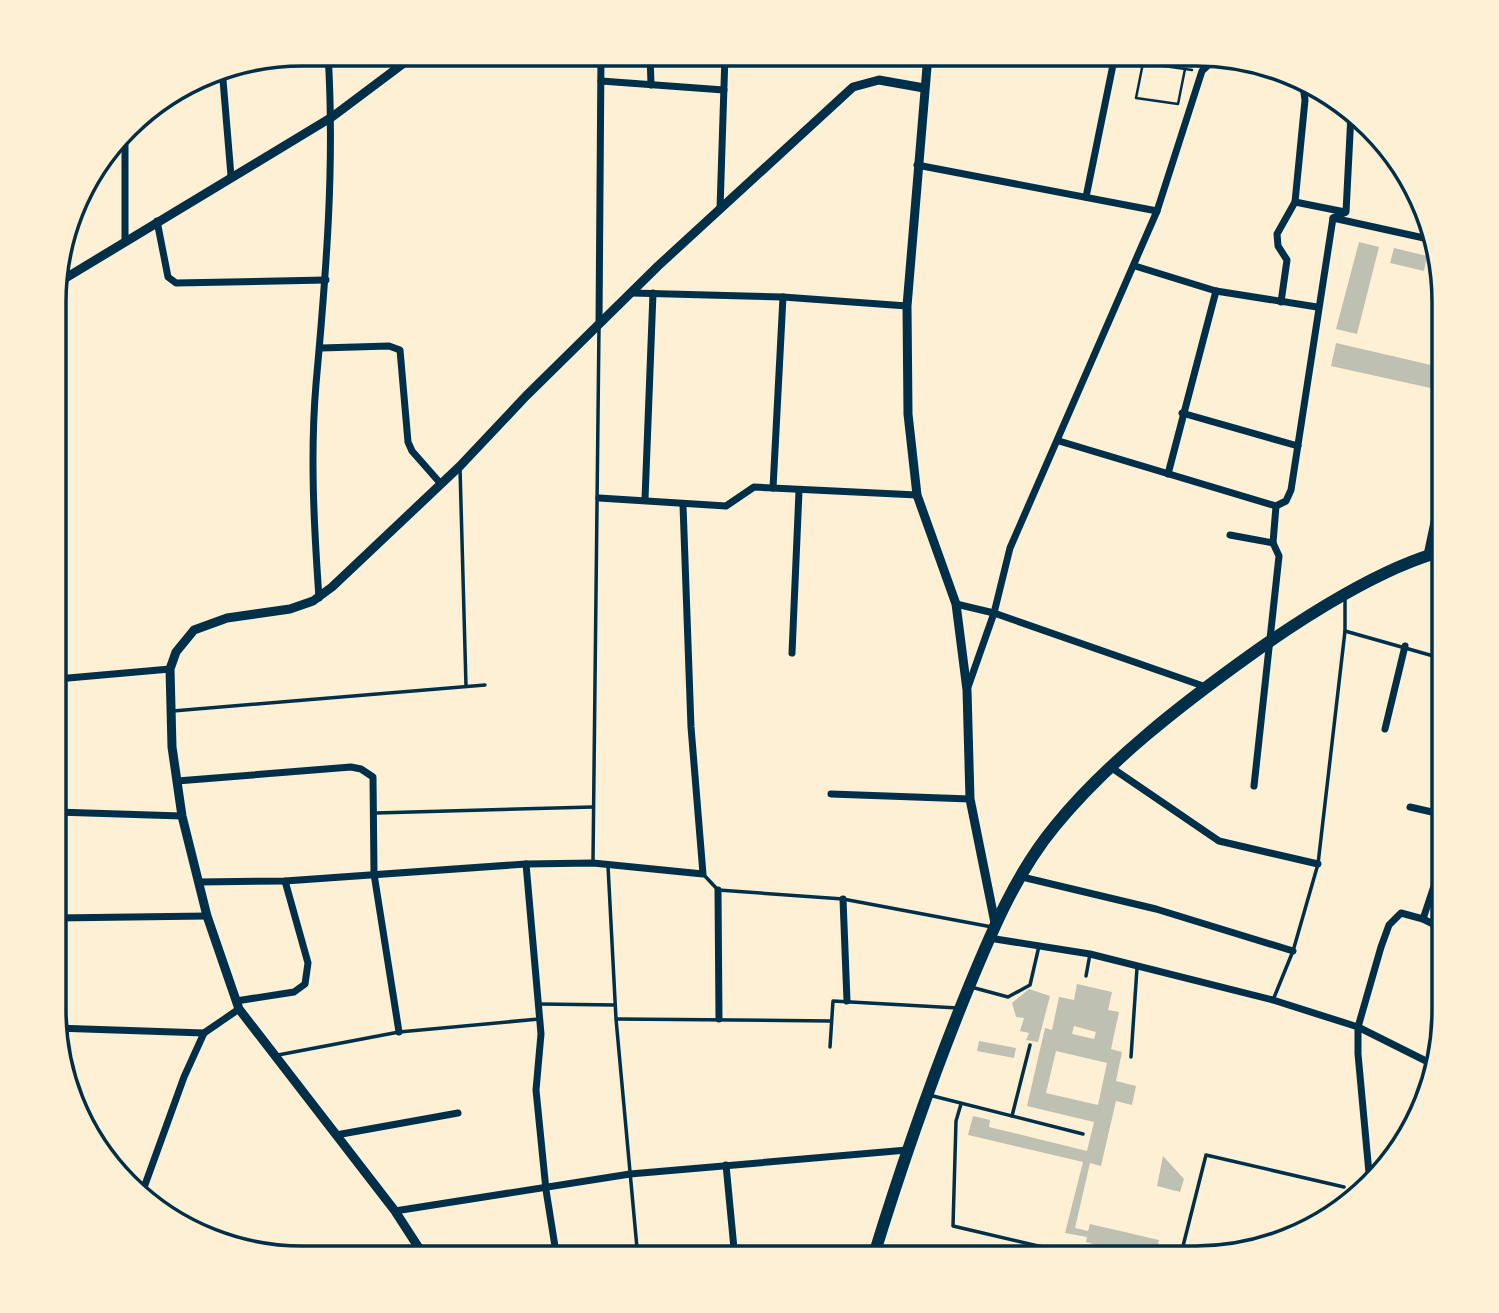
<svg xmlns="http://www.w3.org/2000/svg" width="1499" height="1313" font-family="'Source Sans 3',sans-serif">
<rect width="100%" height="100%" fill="#fdf0d5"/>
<g fill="#bec0b2" fill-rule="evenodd">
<polygon points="1359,242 1379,247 1357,334 1336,329"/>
<polygon points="1394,248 1427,256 1424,271 1390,263"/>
<polygon points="1336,343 1444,368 1444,391 1331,366"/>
<path d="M1077 984 1112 992 1108 1010 1119 1012 1111 1049 1122 1052 1116 1081 1136 1086 1132 1105 1116 1101 1101 1166 1090 1163 1075 1228 1088 1231 1090 1224 1159 1240 1155 1258H1137L1107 1251V1248L1086 1242 1087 1237 1065 1233 1083 1162 968 1135 973 1116 990 1120 989 1127 1087 1151 1094 1122 1027 1106 1045 1028 1052 1030 1059 997 1074 1000ZM1074 1026 1096 1032 1094 1039 1072 1034ZM1056 1051 1107 1063 1098 1105 1046 1093Z"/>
<polygon points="1029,989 1050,996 1038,1042 1026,1040 1029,1033 1020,1031 1024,1018 1016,1017 1012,1003"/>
<polygon points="979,1041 1016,1048 1014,1058 977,1051"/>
<polygon points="1163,1156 1184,1179 1180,1192 1157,1186"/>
</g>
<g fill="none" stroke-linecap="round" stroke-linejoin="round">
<g stroke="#003049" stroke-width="2.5">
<polyline points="1127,57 1143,63 1192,70"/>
<polyline points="1143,63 1136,98 1178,104 1185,69"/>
<polyline points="1151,64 1153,55"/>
<polyline points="1191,66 1193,55"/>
</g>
<g stroke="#003049" stroke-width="3.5">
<polyline points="460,468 466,686"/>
<polyline points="1345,631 1444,659"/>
<polyline points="173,711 485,685"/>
<polyline points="376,813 593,807"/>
<polyline points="593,861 599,327"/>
<polyline points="608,866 616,1019 638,1259"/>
<polyline points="703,874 718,890 843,899 992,927"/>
<polyline points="1086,976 1090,954"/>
<polyline points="971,987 1008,997 1030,985 1039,946"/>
<polyline points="1273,1000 1293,951 1318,864 1345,631 1345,598"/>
<polyline points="540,1004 615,1005"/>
<polyline points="617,1019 831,1021"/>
<polyline points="830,1047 833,1001 958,1008"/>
<polyline points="278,1055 399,1032 539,1019"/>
<polyline points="1131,1057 1137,968"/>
<polyline points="929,1095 1083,1134"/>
<polyline points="961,1104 956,1121 953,1226 1090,1258"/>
<polyline points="1012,1116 1030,1045"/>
<polyline points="1180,1258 1206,1155 1344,1187"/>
</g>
<g stroke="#003049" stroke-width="7">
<polyline points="650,54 651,85"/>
<polyline points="222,68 231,176"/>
<polyline points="601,81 724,90"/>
<polyline points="125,133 125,240"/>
<polyline points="917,165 1157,211"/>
<polyline points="1086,197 1115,55"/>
<polyline points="1295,202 1345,212"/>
<polyline points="720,209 725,55"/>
<polyline points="1333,218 1433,240"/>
<polyline points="157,221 168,277 176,283 326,280"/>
<polyline points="1135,266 1216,291 1317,307"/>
<polyline points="632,293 783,297 907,306"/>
<polyline points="1281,302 1287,260 1278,246 1277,234 1295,202 1305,100 1302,79"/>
<polyline points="599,324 601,54"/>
<polyline points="321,348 389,346 400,350 408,442 412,451 441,484"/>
<polyline points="1182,413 1298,446"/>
<polyline points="1059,441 1276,506 1286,501 1291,490 1333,218 1346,212 1351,114"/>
<polyline points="1168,474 1216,291"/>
<polyline points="773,488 783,297"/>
<polyline points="599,498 726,506 754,487 917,495"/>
<polyline points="645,499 653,293"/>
<polyline points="1230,535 1273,543 1279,556 1254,786"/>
<polyline points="1273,543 1276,506"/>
<polyline points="1427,555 1444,475"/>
<path d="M319 598C314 527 310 455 316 384 326 274 335 165 328 54"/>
<polyline points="956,604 994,613 1206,687"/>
<polyline points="792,653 799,491"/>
<polyline points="57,679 170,669"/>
<polyline points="968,687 994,613 1010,548 1157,211 1202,71 1218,56"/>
<polyline points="1385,729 1405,646"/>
<polyline points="1112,768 1219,841 1318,864"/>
<polyline points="177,781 351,767 361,769 373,777 374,874 399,1032"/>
<polyline points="831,794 970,799"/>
<polyline points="1410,807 1445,815"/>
<polyline points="56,812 182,816"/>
<polyline points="526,864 541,1034 536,1090 546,1190 557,1259"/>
<polyline points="56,870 58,918"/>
<polyline points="1022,877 1156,909 1293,951"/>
<polyline points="199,882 285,881 526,864 593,863 703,874 691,727 683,505"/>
<polyline points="718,890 719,1019"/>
<polyline points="843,899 847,1001"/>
<polyline points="55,918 207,916"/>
<polyline points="1423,919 1445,853"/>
<polyline points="989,938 1090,954 1273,1000 1358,1027 1434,1065"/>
<polyline points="236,1001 294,992 305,984 308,963 285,881"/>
<polyline points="55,1028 204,1033"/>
<polyline points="336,1135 458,1113"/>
<polyline points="726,1165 735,1259"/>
<polyline points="1370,1184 1358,1054 1358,1027 1381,947 1389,925 1401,913 1423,919 1445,930"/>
<polyline points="142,1193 184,1077 204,1033 239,1009"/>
<polyline points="395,1211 630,1174 907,1150"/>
<polyline points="876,1251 905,1258"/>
</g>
<g stroke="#003049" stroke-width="9">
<polyline points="928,55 907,306 908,414 917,495 956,604 967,690 970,799 995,923"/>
<polyline points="59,282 332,117 416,54"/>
<polyline points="426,1259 395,1211 239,1009 207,916 182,816 172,747 170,669 176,652 194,630 227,618 290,609 313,601 332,587 460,466 526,396 658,266 853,87 879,80 924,88"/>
</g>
<path stroke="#003049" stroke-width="12" d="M873 1258C901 1167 932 1077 968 989 991 933 1016 873 1055 826 1107 762 1182 704 1249 656 1302 618 1383 566 1444 551"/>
</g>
<path d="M0 0H1499V1313H0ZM302 66H1196A236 236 0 0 1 1432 302V1010A236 236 0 0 1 1196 1246H302A236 236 0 0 1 66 1010V302A236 236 0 0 1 302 66Z" fill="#fdf0d5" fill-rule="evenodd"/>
<path fill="none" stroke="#003049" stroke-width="3.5" d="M302 66H1196A236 236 0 0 1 1432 302V1010A236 236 0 0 1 1196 1246H302A236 236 0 0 1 66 1010V302A236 236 0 0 1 302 66Z"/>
</svg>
